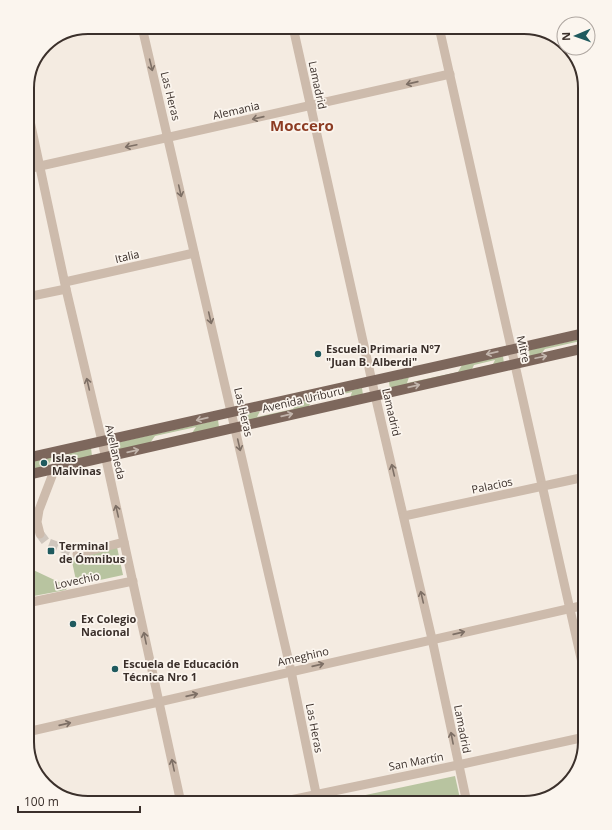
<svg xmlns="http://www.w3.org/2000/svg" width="612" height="830" font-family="'Open Sans',sans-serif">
<rect width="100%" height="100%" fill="#f4ebe1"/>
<g fill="#b8c4a0">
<polygon points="585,338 585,340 545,349 540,355 530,358 529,350"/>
<polygon points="503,356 504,364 492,366 495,360 474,365 471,371 390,389 389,382 409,377 407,383 458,372 462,365"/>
<polygon points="362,388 363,395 350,398 352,392 312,401 308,407 243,422 241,415 260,411 257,417 293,409 297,402"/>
<polygon points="218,420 219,427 192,433 196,427 155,436 150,443 117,450 115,443"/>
<polygon points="91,448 92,456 60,463 66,454"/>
<polygon points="53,456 48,466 27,470 27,462"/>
<polygon points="117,547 123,575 77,585 71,557"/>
<polygon points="27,567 65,585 67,588 66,590 28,597"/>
<polygon points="455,776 461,803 328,803"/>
</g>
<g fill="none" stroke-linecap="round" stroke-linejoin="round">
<polyline stroke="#cfc6bd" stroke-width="9" stroke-dasharray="9 4.5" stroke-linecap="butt" points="40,534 46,542 77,554"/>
<g stroke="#cdbbac" stroke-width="9">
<polyline points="142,27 291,671 318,803"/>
<polyline points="293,27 375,395 432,639 467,803"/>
<polyline points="439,27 585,676"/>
<polyline points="27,107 66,289 102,441 181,803"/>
<polyline points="27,169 450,74"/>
<polyline points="65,282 194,253"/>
<polyline points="27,297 66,289"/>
<polyline points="404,516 585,477"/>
<polyline points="40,534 37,522 39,510 62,450"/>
<polyline points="77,554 124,542"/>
<polyline points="27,603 133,581"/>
<polyline points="27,732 585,605"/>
<polyline points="27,737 33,762"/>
<polyline points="276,803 458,765 585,737"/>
</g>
<g stroke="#7d675c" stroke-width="10">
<polyline points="27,458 585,333"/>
<polyline points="27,475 585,348"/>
</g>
</g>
<defs><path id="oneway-shaft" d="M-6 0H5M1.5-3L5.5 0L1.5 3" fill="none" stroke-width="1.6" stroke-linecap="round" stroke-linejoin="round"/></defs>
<g stroke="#7d6f65">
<use href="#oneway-shaft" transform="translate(151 65) rotate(76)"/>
<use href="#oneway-shaft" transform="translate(412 83) rotate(167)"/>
<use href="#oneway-shaft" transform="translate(258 118) rotate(167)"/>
<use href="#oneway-shaft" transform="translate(131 146) rotate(168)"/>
<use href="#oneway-shaft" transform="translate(180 191) rotate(77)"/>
<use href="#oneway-shaft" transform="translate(210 318) rotate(77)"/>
<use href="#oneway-shaft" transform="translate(88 384) rotate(-103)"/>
<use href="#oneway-shaft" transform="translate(239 445) rotate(77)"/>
<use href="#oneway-shaft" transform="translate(393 470) rotate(-103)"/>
<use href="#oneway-shaft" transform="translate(117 511) rotate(-103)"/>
<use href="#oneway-shaft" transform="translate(422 597) rotate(-103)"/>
<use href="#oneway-shaft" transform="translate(459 633) rotate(-13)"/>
<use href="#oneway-shaft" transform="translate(145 638) rotate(-102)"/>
<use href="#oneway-shaft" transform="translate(318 665) rotate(-13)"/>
<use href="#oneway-shaft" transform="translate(192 695) rotate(-13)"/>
<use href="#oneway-shaft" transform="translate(65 724) rotate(-13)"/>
<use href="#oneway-shaft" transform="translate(452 738) rotate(-101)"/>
<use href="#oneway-shaft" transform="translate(173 765) rotate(-102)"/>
</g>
<g stroke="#c2b5ac">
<use href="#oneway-shaft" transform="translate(492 353) rotate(167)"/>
<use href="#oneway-shaft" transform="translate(541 357) rotate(-12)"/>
<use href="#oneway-shaft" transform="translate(414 386) rotate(-13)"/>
<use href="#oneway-shaft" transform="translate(287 415) rotate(-13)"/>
<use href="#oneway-shaft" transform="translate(202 419) rotate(167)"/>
<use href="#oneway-shaft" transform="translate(133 451) rotate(-13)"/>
</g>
<g fill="#1f5a5e" stroke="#fbf5ee" stroke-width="1.5">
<circle cx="318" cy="354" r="4"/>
<circle cx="44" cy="463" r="4"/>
<rect x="47" y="547" width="8" height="8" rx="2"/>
<circle cx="73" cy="624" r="4"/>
<circle cx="115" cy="669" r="4"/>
</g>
<g text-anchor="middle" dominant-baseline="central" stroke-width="3.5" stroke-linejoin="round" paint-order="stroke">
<g font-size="11" fill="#3b302b" stroke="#fbf5ee">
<text transform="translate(318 85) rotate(78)">Lamadrid</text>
<text transform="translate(171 96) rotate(76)">Las Heras</text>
<text transform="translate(236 110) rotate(-13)">Alemania</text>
<text transform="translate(127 256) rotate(-13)">Italia</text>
<text transform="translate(524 349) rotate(77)">Mitre</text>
<text transform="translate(303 399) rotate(-13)">Avenida Uriburu</text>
<text transform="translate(244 412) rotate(77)">Las Heras</text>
<text transform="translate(392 412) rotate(77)">Lamadrid</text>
<text transform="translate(116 452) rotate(77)">Avellaneda</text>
<text transform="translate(492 485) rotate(-12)">Palacios</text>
<text transform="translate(77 580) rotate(-12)">Lovechio</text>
<text transform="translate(303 656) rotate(-13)">Ameghino</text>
<text transform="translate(315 728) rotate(79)">Las Heras</text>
<text transform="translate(463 729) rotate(79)">Lamadrid</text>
<text transform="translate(416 761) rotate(-11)">San Martín</text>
</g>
<g font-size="11" font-weight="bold" fill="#3b302b" stroke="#fbf5ee" text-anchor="start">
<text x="326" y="348">Escuela Primaria N°7<tspan x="326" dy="13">"Juan B. Alberdi"</tspan></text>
<text x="52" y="457">Islas<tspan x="52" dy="13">Malvinas</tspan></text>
<text x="59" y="545">Terminal<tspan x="59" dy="13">de Ómnibus</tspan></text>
<text x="81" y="618">Ex Colegio<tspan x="81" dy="13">Nacional</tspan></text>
<text x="123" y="663">Escuela de Educación<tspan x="123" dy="13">Técnica Nro 1</tspan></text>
</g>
<g font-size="15" font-weight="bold" fill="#8c3b22" stroke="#fbf5ee">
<text x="302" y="125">Moccero</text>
</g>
</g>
<path d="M0 0H612V830H0ZM88 34H524A54 54 0 0 1 578 88V742A54 54 0 0 1 524 796H88A54 54 0 0 1 34 742V88A54 54 0 0 1 88 34Z" fill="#fbf5ee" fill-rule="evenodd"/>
<path fill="none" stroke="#3b302b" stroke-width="2" d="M88 34H524A54 54 0 0 1 578 88V742A54 54 0 0 1 524 796H88A54 54 0 0 1 34 742V88A54 54 0 0 1 88 34Z"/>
<g transform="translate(576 36) rotate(268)"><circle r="19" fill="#fbf5ee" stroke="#aea6a0"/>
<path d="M0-3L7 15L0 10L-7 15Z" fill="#1f5a5e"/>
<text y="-6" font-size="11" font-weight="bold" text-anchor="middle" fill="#3b302b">N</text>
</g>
<path d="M18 806v6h122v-6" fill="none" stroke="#3b302b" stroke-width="2"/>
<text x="24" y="806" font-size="12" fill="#3b302b" stroke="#fbf5ee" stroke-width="3" paint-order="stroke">100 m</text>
</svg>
